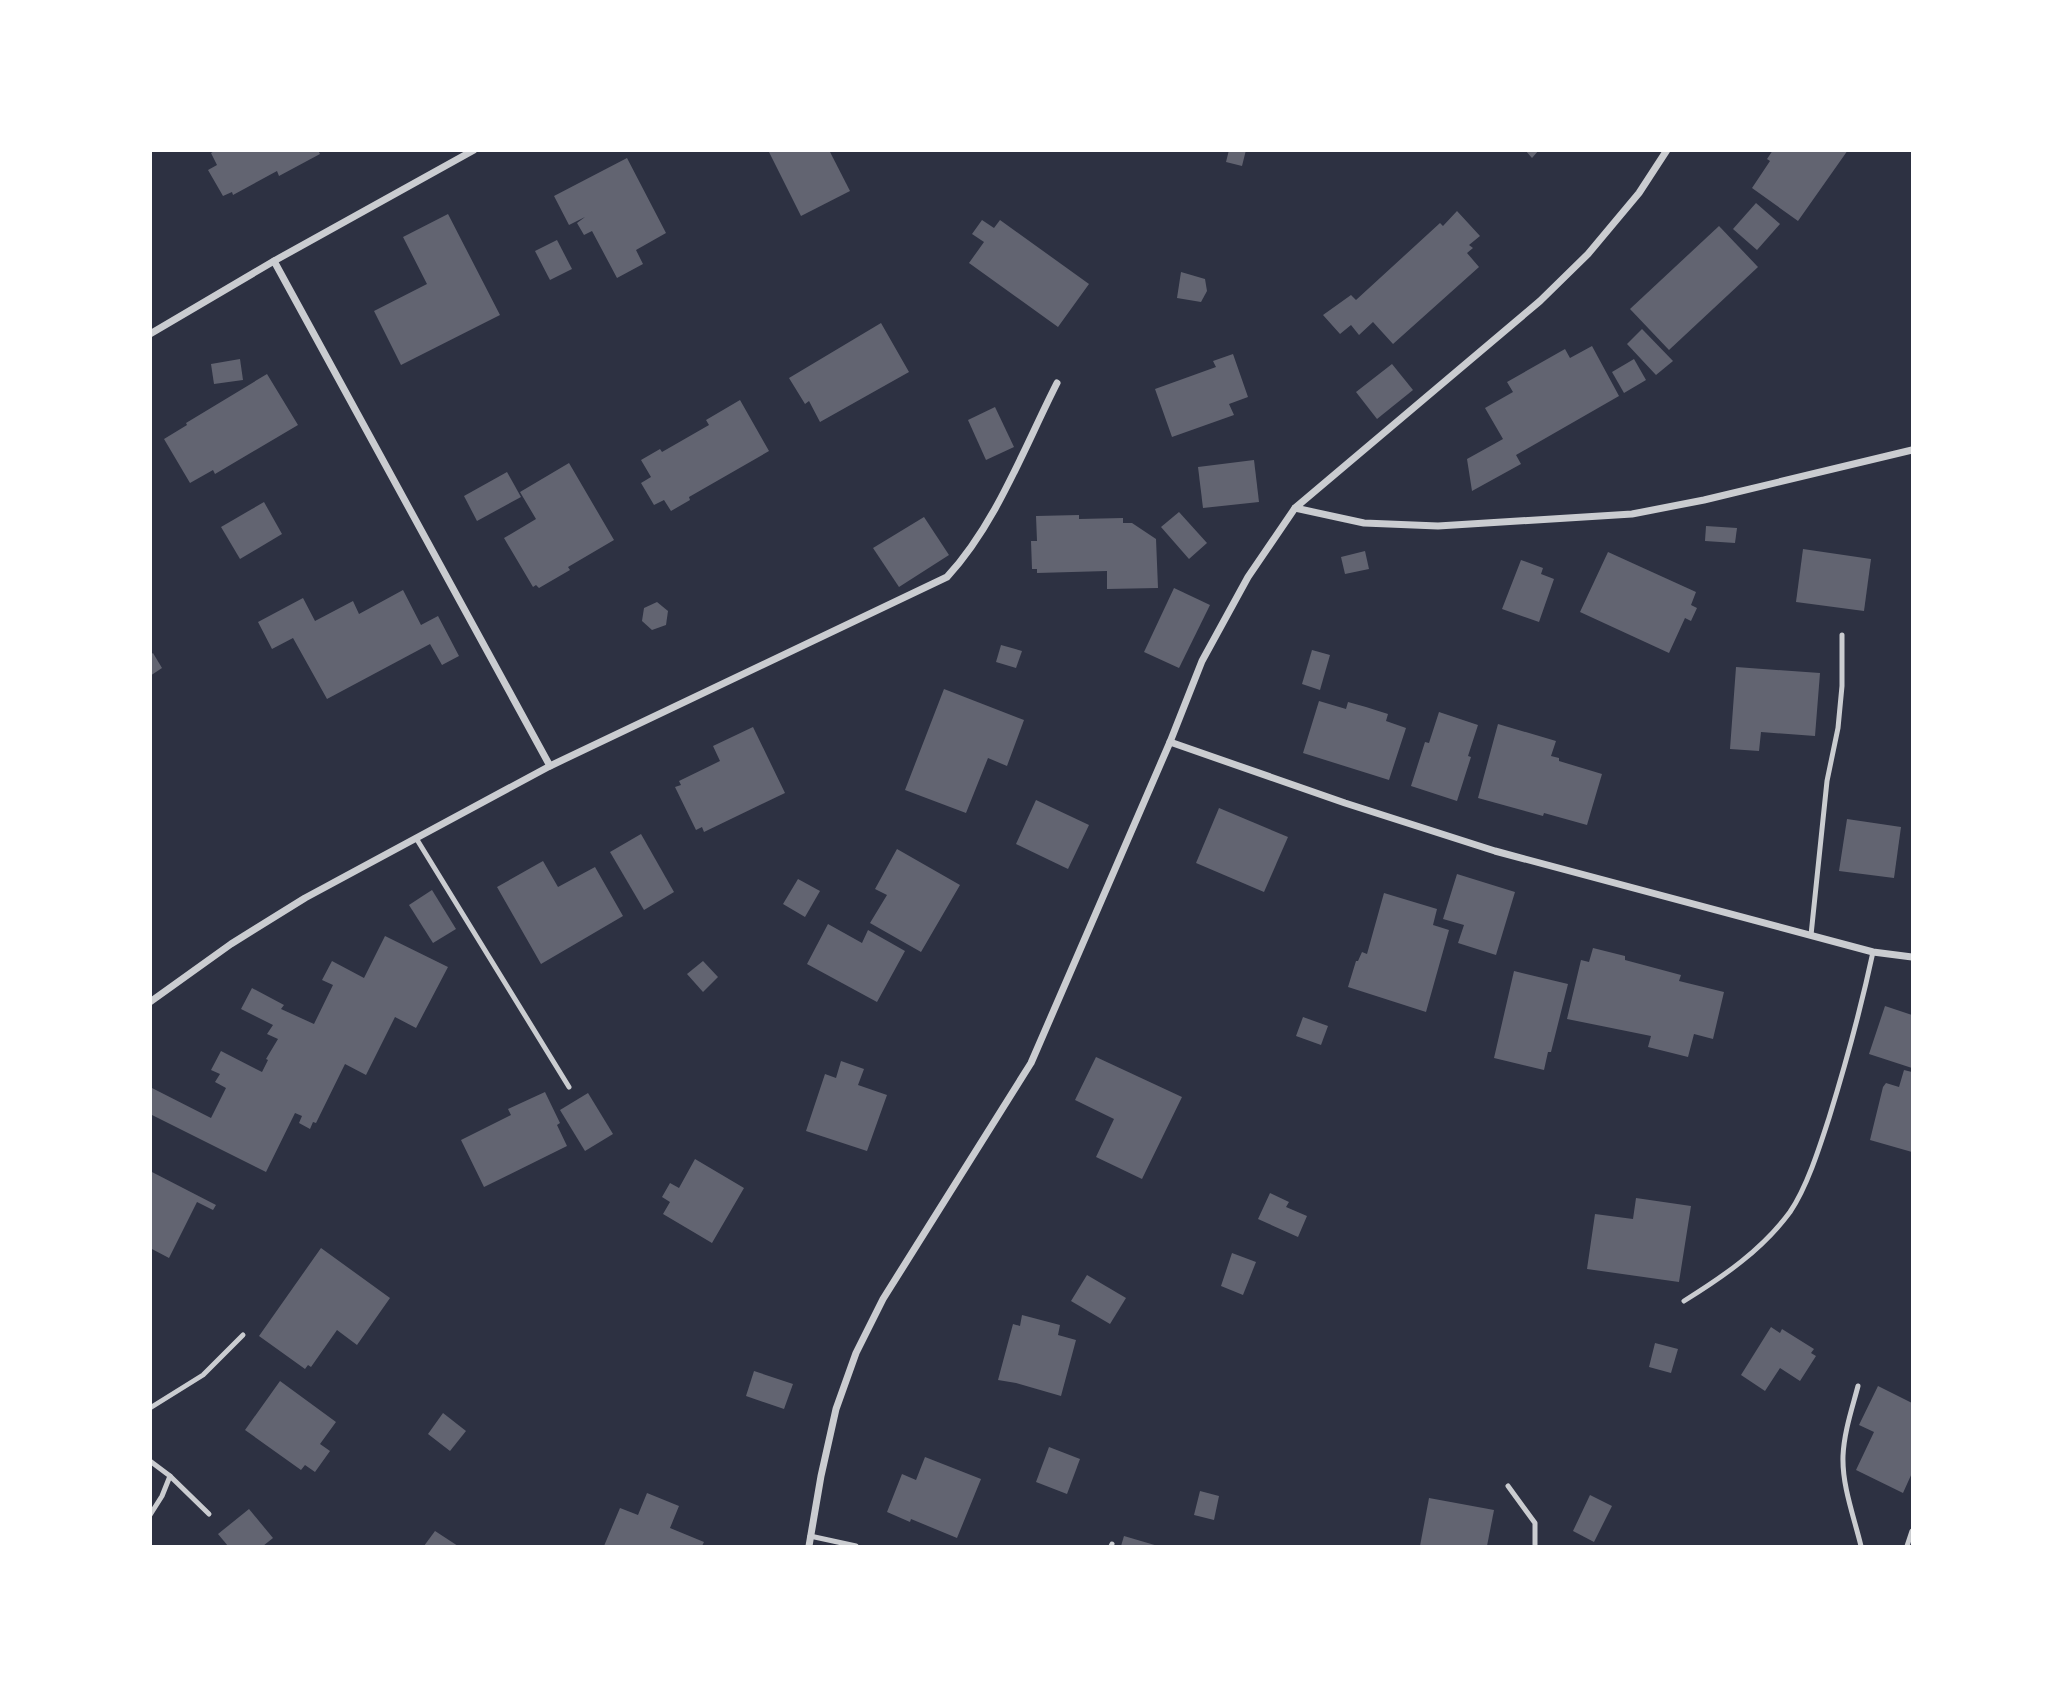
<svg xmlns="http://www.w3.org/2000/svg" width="2063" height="1697" font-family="'Fira Sans',sans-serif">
<rect width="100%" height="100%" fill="#2d3142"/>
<g fill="#626471">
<polygon points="216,150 318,150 320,154 279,176 277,171 233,195 232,192 223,196 208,170 217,165 211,153"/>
<polygon points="768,150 829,150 850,191 801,216"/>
<polygon points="1229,150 1246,150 1242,166 1226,162"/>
<polygon points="1525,150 1539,150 1532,158"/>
<polygon points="1773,150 1848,150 1798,221 1752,188 1770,161 1767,159"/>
<polygon points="627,158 666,233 636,250 643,264 617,278 592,231 584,235 577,223 585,217 569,225 554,196"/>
<polygon points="1756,203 1780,224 1757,250 1733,229"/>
<polygon points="1457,211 1480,236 1469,245 1473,248 1467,253 1479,267 1393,344 1373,322 1359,335 1351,325 1340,334 1323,315 1351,295 1356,300 1440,223 1443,226"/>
<polygon points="448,214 500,315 401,365 374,311 427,284 403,237"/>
<polygon points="982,220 994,228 1000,220 1089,284 1058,327 969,263 984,242 972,234"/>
<polygon points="1719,226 1758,267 1669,350 1630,309"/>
<polygon points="557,240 572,269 550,280 535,251"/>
<polygon points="1181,272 1205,279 1207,291 1201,302 1177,298"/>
<polygon points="881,323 909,372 820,422 809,401 805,404 789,378"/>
<polygon points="1642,329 1673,361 1656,375 1627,344"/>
<polygon points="1592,346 1619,396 1516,455 1521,464 1472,491 1467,459 1503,439 1485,408 1513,392 1507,382 1565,349 1570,358"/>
<polygon points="1233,354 1248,397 1229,404 1234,415 1172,437 1155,389 1216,367 1213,361"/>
<polygon points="240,359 243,380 214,384 211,364"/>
<polygon points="1634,359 1646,380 1624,393 1612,372"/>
<polygon points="1392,364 1413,390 1377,419 1356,392"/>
<polygon points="267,374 298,425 215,474 213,470 190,483 164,439 187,425 186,423"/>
<polygon points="740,400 769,451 689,497 690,500 671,511 664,500 654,505 641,483 651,477 641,460 660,449 662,452 709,425 706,420"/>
<polygon points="995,407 1014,447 986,460 968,420"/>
<polygon points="1254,460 1259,502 1203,508 1198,467"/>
<polygon points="569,463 614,540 568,567 570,570 539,588 536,585 533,587 504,538 536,519 520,492"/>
<polygon points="507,472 521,497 477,521 464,496"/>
<polygon points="264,502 282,534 240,559 221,527"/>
<polygon points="1179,512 1207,543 1189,559 1161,527"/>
<polygon points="1079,515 1079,519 1123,518 1123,523 1132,523 1156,539 1158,588 1107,589 1107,571 1037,573 1037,569 1032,569 1031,541 1037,541 1036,516"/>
<polygon points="924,517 949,555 899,587 873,548"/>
<polygon points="1706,526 1737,528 1735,543 1705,541"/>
<polygon points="1803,549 1871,559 1864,611 1796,602"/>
<polygon points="1365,551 1369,569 1345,574 1341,557"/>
<polygon points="1608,552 1696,592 1691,605 1697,608 1691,621 1685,618 1669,653 1580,612"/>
<polygon points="1521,560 1543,568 1541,574 1554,579 1539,622 1502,609"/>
<polygon points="1174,588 1210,605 1179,668 1144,652"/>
<polygon points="403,590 421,625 438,616 459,656 442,665 430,644 327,699 293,638 272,649 258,622 303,598 315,621 353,601 359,614"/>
<polygon points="657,602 668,611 666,625 652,630 642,621 644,608"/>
<polygon points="1001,645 1022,651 1016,668 996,662"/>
<polygon points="1312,650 1330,655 1320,690 1302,684"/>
<polygon points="153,653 162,668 150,676 150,655"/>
<polygon points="1736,667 1820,673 1815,736 1761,732 1759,751 1730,749"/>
<polygon points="944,689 1024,720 1007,766 988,758 966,813 905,790"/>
<polygon points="1319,701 1346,709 1348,702 1366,707 1388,714 1386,721 1406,728 1389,780 1303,753"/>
<polygon points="1439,712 1478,725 1468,756 1471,757 1457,801 1411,786 1425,742 1429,743"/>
<polygon points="1498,724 1556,741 1551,756 1559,758 1559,761 1602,774 1587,825 1544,813 1543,816 1478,798"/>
<polygon points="753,727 785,793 704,832 702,827 696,830 675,787 681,785 679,781 720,761 713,746"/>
<polygon points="1036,800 1089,825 1068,869 1016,844"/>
<polygon points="1219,808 1288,837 1264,892 1196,863"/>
<polygon points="1847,819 1901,827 1894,878 1839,871"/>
<polygon points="641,834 674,892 644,910 610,852"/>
<polygon points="897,849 960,885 921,952 870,923 887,895 875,889"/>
<polygon points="543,861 558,887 595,867 623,916 541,964 497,887"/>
<polygon points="1457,874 1515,892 1496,955 1458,943 1464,925 1443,919"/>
<polygon points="798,879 820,891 805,917 783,904"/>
<polygon points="432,890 456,929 433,943 409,905"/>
<polygon points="1384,893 1437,909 1433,925 1449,930 1426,1012 1348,987 1356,961 1358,961 1362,952 1367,954"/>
<polygon points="828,924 862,943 868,930 905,951 877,1002 807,964"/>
<polygon points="385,936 448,967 416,1028 395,1017 366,1075 345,1064 316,1123 313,1122 310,1129 299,1123 302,1116 295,1113 266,1172 150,1114 150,1087 211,1118 226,1088 215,1082 220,1074 211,1070 221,1051 262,1072 268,1060 266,1059 278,1039 267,1034 273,1025 241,1009 252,988 284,1005 281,1009 314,1024 333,985 322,980 332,961 364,978"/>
<polygon points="1593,948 1625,956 1625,960 1681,975 1679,981 1724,992 1713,1039 1694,1034 1688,1057 1648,1047 1651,1036 1567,1019 1581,960 1589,962"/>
<polygon points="703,961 718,977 703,992 687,974"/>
<polygon points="1514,971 1568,984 1551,1052 1548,1052 1544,1070 1494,1058"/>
<polygon points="1885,1006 1912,1015 1912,1068 1869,1054"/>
<polygon points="1303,1017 1328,1026 1321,1045 1296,1036"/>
<polygon points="1096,1057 1182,1097 1142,1179 1096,1157 1114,1119 1075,1100"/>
<polygon points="841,1061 864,1069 858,1085 887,1095 867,1151 806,1131 825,1074 836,1078"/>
<polygon points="1904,1070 1912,1072 1912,1152 1870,1140 1883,1087 1886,1083 1899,1087"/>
<polygon points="545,1092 560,1123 557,1125 567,1146 484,1187 461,1140 511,1115 508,1109"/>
<polygon points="588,1093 613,1134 585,1151 560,1110"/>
<polygon points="695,1159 744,1188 712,1243 663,1214 670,1202 662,1197 670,1183 679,1188"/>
<polygon points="150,1171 216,1205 213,1210 197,1202 169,1258 150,1248"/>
<polygon points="1270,1193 1289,1202 1286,1207 1307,1216 1298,1237 1258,1219"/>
<polygon points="1636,1198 1691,1206 1679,1282 1587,1269 1595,1214 1633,1219"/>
<polygon points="321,1248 390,1298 357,1345 337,1330 311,1367 308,1365 305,1369 259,1336"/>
<polygon points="1232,1253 1256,1262 1243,1295 1221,1286"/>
<polygon points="1087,1275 1126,1298 1110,1324 1071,1301"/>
<polygon points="1022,1315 1060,1325 1058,1335 1076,1340 1061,1396 1016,1383 998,1380 1013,1324 1020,1326"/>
<polygon points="1771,1327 1780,1333 1782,1329 1814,1349 1811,1353 1816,1356 1800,1381 1780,1368 1765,1391 1741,1375"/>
<polygon points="1655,1343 1678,1349 1671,1373 1649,1367"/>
<polygon points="754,1371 793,1384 784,1409 746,1396"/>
<polygon points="280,1381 336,1422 320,1444 330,1451 315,1472 305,1465 301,1470 245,1430"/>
<polygon points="1878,1386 1912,1403 1912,1473 1903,1493 1856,1470 1874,1432 1859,1425"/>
<polygon points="443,1413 466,1431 450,1451 428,1434"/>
<polygon points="1049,1447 1080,1459 1067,1494 1036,1482"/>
<polygon points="925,1457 981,1479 957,1538 911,1519 910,1522 887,1512 902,1474 916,1480"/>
<polygon points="1200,1491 1219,1496 1214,1520 1194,1515"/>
<polygon points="647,1493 679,1506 670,1528 704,1542 702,1546 604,1546 620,1508 638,1515"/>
<polygon points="1590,1495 1612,1506 1594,1542 1573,1531"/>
<polygon points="1429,1498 1494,1510 1487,1546 1420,1546"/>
<polygon points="249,1509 273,1538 263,1546 228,1546 218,1534"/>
<polygon points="435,1531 458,1546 424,1546"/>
<polygon points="1124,1536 1158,1546 1121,1546"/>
</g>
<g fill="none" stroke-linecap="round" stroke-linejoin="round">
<g stroke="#caccd0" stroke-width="5">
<polyline points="416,838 569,1087"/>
<polyline points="1811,935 1827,781 1838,728 1842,686 1842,635"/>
<path d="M1684 1301C1724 1276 1762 1250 1790 1212 1807 1187 1820 1146 1829 1118 1846 1063 1861 1008 1873 952"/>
<path d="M1858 1386C1852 1409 1844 1432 1843 1456 1842 1486 1854 1517 1861 1546"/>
<polyline points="150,1408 203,1375 243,1335"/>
<polyline points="150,1461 170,1476 209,1514"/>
<polyline points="1508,1486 1535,1523 1535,1546"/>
<polyline points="150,1515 162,1496 170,1476"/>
<polyline points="810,1536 856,1546"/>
<polyline points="1111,1546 1112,1544"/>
<polyline points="1907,1546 1912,1531"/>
</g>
<g stroke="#caccd0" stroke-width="7">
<polyline points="274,261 550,766"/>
<polyline points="150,334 274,261 474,150"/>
<polyline points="1295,508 1364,523 1438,526 1632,514 1704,500 1912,450"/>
<polyline points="1170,742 1345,803 1495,851 1873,952 1912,957"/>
<path d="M150 1002 231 944 305 898 550 766 947 577C996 524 1024 448 1057 383"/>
<polyline points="809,1546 821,1476 836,1409 856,1353 883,1299 1031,1063 1170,742 1202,661 1248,577 1295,508 1540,301 1588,254 1639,193 1667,150"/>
</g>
</g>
<rect width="2063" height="1697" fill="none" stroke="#ffffff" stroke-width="304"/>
</svg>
